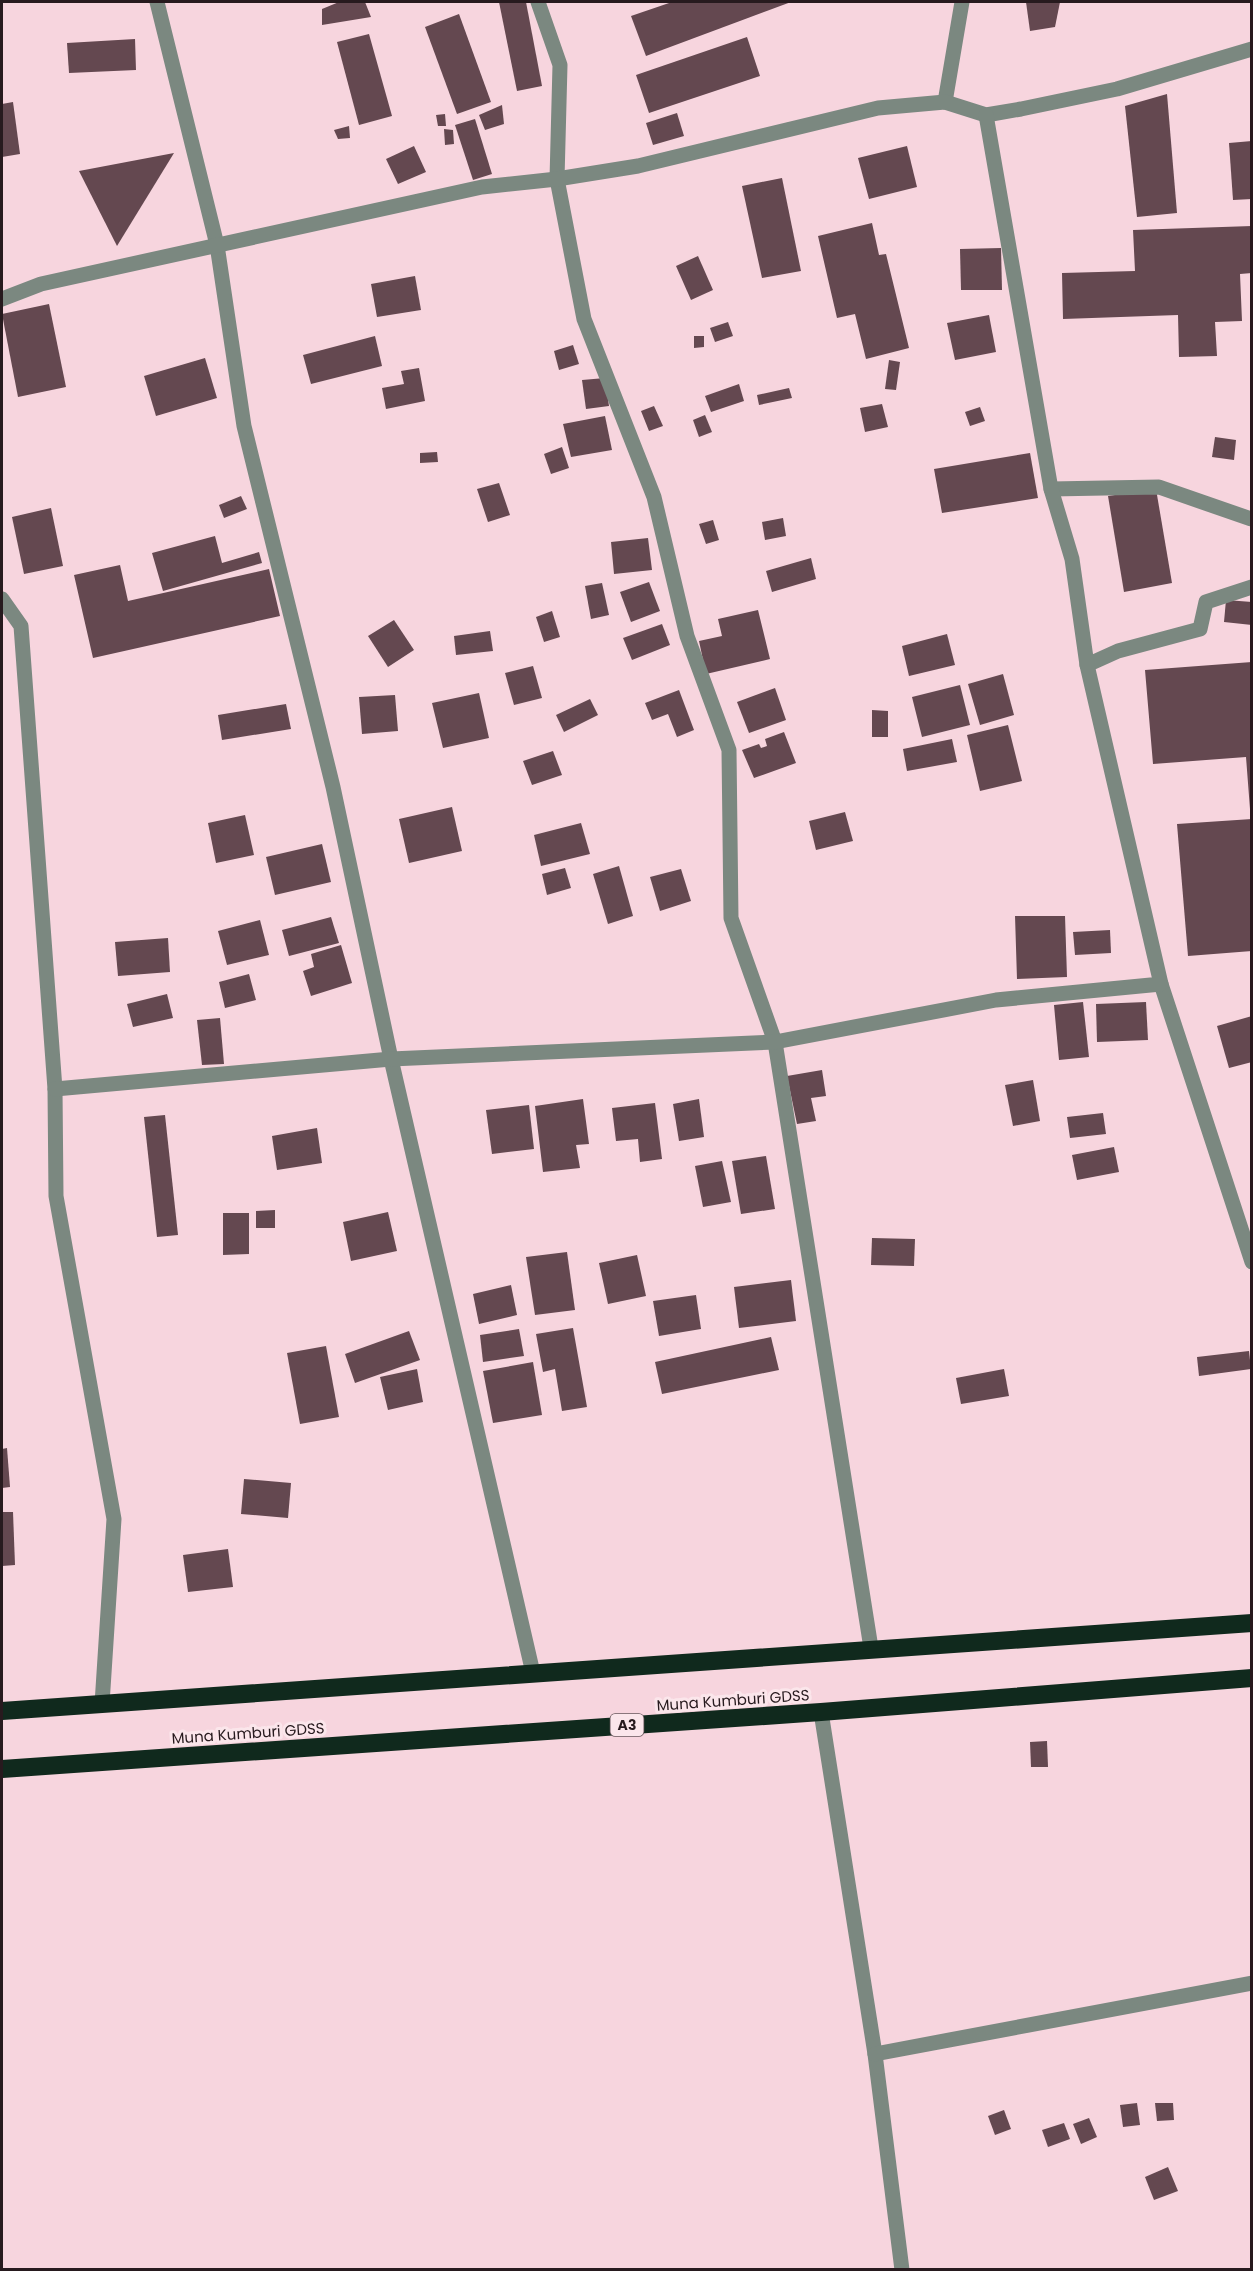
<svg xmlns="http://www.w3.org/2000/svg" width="1253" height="2271" font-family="Poppins,sans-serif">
<rect width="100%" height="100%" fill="#f7d5de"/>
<g fill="#644850">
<polygon points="339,2 365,2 371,17 322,25 322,9"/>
<polygon points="499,2 526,2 542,86 517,91"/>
<polygon points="672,2 791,2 646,56 631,16"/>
<polygon points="1026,2 1060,2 1055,27 1030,31"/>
<polygon points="459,14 491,102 457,114 425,27"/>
<polygon points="369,34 392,116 359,125 337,42"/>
<polygon points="747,37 760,76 649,113 636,75"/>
<polygon points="135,39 136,70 69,73 67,43"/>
<polygon points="1167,94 1177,213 1137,217 1125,106"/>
<polygon points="13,102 20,154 2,157 2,104"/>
<polygon points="502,105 504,124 485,130 479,115"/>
<polygon points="677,113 684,136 653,145 646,123"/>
<polygon points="445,114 446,126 438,126 436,115"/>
<polygon points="475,119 492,174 473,180 455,125"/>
<polygon points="349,126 350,138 338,139 334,130"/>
<polygon points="444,129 453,130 454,144 445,145"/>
<polygon points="1252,141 1252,199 1233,200 1229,143"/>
<polygon points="414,146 426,172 398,184 386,159"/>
<polygon points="907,146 917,187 869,199 858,158"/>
<polygon points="174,153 117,246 79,171"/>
<polygon points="782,178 801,271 762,278 742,186"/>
<polygon points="872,223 879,255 886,254 909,348 866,359 855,314 837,318 818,236"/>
<polygon points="1252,226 1252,273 1240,274 1242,321 1215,322 1217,356 1179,357 1178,315 1063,319 1062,273 1135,271 1133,230"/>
<polygon points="1001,248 1002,290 961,290 960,249"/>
<polygon points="698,256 713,290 691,300 676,266"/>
<polygon points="415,276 421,310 377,317 371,284"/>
<polygon points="49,304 66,387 18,397 2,314"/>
<polygon points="989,315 996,352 955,360 947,323"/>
<polygon points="728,322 733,336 715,342 710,328"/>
<polygon points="375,336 382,366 311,384 303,355"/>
<polygon points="694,336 704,336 704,347 694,348"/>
<polygon points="573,345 579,364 559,370 554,351"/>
<polygon points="205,358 217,398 156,416 144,376"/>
<polygon points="889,360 900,362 896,390 885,389"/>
<polygon points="419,368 425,401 386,409 382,388 404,384 401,371"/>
<polygon points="605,378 609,406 586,409 582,380"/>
<polygon points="739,384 744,401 711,412 705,396"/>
<polygon points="789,388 792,398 759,405 757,395"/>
<polygon points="882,404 888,427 865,432 860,408"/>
<polygon points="654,406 663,426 649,431 641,411"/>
<polygon points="980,407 985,421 970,426 965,412"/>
<polygon points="705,415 712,432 699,437 693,420"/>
<polygon points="605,416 612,450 571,457 563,424"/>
<polygon points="1215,437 1236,440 1234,460 1212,457"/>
<polygon points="562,447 569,468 551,474 544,454"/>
<polygon points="437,452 438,462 420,463 420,453"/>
<polygon points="1030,453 1038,498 942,513 934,469"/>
<polygon points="499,483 510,515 488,522 477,489"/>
<polygon points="1156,489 1172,583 1124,592 1108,496"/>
<polygon points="241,496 247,509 224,518 219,505"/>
<polygon points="51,508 63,566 24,574 12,517"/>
<polygon points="783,518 786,536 765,540 762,522"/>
<polygon points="713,520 719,540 706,544 699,524"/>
<polygon points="215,536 222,563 259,552 262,563 163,591 152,553"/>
<polygon points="648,538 652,570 614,574 611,542"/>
<polygon points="811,558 816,579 772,592 766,571"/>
<polygon points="120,565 128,601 269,569 280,616 93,658 74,575"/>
<polygon points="649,582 660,611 631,622 620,592"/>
<polygon points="602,583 609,615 591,619 585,586"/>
<polygon points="1226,600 1252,602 1252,625 1224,622"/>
<polygon points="758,610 770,659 706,674 699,641 722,636 718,619"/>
<polygon points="552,611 560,637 544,642 536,617"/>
<polygon points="394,620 414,650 388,667 368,636"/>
<polygon points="662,624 670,645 632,660 623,638"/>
<polygon points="490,631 493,651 456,655 454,636"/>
<polygon points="947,634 955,665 909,676 902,646"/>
<polygon points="1252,662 1252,809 1250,809 1246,757 1153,764 1145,670"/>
<polygon points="533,666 542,698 514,705 505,673"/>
<polygon points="1003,674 1014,715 980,725 968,684"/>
<polygon points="960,685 970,725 922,737 912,697"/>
<polygon points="775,688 786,720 749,733 737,702"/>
<polygon points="679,690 694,730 677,737 668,714 652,720 645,703"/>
<polygon points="479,693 489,738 443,748 432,703"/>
<polygon points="395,695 398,731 362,734 359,697"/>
<polygon points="590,699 598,715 564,732 556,715"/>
<polygon points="286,704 291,729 222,740 218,715"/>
<polygon points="872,710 888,711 888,737 872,737"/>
<polygon points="1008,725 1022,781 980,791 967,735"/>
<polygon points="784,732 796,763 754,778 742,750 759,744 761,748 767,746 765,739"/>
<polygon points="952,739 957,762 907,771 903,749"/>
<polygon points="553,751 562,775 532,785 523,761"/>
<polygon points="452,807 462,851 409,863 399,819"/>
<polygon points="845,812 853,841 816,850 809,821"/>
<polygon points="245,815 254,855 216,863 208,823"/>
<polygon points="1252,819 1252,951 1188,956 1177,824"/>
<polygon points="581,823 590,854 541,866 534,835"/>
<polygon points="322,844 331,882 275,895 266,857"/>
<polygon points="619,866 633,916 608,924 593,874"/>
<polygon points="565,868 571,888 547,895 542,874"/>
<polygon points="681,869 691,901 660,911 650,877"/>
<polygon points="1015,916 1065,916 1067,977 1017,979"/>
<polygon points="331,917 339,943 289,956 282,930"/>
<polygon points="260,920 269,955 227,965 218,931"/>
<polygon points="1110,930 1111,953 1075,955 1073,932"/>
<polygon points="168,938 170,972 118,976 115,942"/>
<polygon points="341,945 352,983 311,996 303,971 314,967 311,954"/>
<polygon points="249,974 256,1000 225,1008 219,982"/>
<polygon points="167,994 173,1018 133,1027 127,1004"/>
<polygon points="1083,1002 1089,1057 1059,1060 1054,1005"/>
<polygon points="1146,1002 1148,1040 1097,1042 1096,1004"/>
<polygon points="1252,1016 1252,1062 1229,1068 1217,1026"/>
<polygon points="220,1018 224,1064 202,1065 197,1020"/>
<polygon points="822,1070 826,1096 811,1098 816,1121 797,1124 787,1076"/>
<polygon points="1033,1080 1040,1121 1013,1126 1005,1085"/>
<polygon points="583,1099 589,1144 576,1145 580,1168 543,1172 535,1106"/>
<polygon points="699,1099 704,1137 679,1141 673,1104"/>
<polygon points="655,1103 662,1159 640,1162 638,1139 616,1141 612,1108"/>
<polygon points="529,1105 534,1149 492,1154 486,1110"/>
<polygon points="1103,1113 1106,1134 1070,1138 1067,1117"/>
<polygon points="165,1115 178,1235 157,1237 144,1117"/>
<polygon points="317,1128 322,1163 277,1170 272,1136"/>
<polygon points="1114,1147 1119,1172 1077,1180 1072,1155"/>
<polygon points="766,1156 775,1209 741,1214 732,1161"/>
<polygon points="722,1161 731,1202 703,1207 695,1166"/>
<polygon points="275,1210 275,1228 256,1228 256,1211"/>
<polygon points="388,1212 397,1251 351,1261 343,1222"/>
<polygon points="223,1213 249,1213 249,1254 223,1255"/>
<polygon points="872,1238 915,1239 914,1266 871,1265"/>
<polygon points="567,1252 575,1310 535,1315 526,1257"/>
<polygon points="637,1255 646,1296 608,1304 599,1263"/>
<polygon points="791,1280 796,1321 739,1328 734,1287"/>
<polygon points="511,1285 517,1315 479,1324 473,1294"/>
<polygon points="696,1295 701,1329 659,1336 653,1301"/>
<polygon points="573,1328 587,1407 562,1411 555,1369 543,1372 536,1334"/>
<polygon points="519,1329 524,1356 483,1362 480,1335"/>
<polygon points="409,1331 420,1360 355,1383 345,1354"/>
<polygon points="771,1337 779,1370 662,1394 655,1362"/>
<polygon points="326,1346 339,1417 300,1424 287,1353"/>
<polygon points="1249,1351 1251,1369 1199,1376 1197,1357"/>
<polygon points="533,1362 542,1415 493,1423 483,1371"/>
<polygon points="417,1369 423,1402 388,1410 380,1377"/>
<polygon points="1004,1369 1009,1396 961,1404 956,1378"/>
<polygon points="7,1448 10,1487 2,1488 2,1449"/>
<polygon points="244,1479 291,1483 288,1518 241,1514"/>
<polygon points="2,1512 13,1512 15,1565 2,1566"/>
<polygon points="228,1549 233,1587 188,1592 183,1555"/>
<polygon points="1047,1741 1048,1767 1031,1767 1030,1742"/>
<polygon points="1137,2103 1140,2125 1123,2127 1120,2105"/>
<polygon points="1155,2103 1173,2103 1174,2120 1157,2121"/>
<polygon points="1004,2110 1011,2129 995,2135 988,2116"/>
<polygon points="1089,2118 1097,2137 1081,2144 1073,2124"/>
<polygon points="1064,2123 1070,2139 1048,2147 1042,2130"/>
<polygon points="1168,2167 1178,2191 1154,2200 1145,2177"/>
</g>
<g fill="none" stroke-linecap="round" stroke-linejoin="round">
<g stroke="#7b8880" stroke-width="15">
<polyline points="157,2 217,245 244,426 333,787 391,1059 533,1673"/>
<polyline points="538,2 560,65 557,179 584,319 654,497 687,636 729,750 731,918 775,1042 871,1648"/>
<polyline points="945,102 962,2"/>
<polyline points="2,299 41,284 482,187 557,179 638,166 878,108 945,102 986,115 1021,109 1117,89 1252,49"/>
<polyline points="1051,489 1159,487 1251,519"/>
<polyline points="2,599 21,626 55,1089 56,1196 114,1519 102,1704"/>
<polyline points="1087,665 1118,651 1200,629 1206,602 1252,587"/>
<polyline points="1161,984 1252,1262"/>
<polyline points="55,1089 391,1059 775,1042 996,1000 1161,984 1087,665 1072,559 1051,489 986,115"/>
<polyline points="821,1712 875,2054 902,2270"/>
<polyline points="875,2054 1252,1983"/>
</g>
<g stroke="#10291d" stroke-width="18">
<polyline points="2,1711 1252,1623"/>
<polyline points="2,1769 821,1712 1252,1678"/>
</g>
</g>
<g text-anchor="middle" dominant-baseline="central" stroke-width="6" stroke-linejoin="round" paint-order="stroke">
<rect fill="#fbe6eb" stroke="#67575c" stroke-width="1.5" x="610.5" y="1714" width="33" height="22" rx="4.5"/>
<g font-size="14" font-weight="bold" fill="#271a1e">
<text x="627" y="1725">A3</text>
</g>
<g font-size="15" fill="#271a1e" stroke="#fbe6eb">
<text transform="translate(733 1700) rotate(-4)">Muna Kumburi GDSS</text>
<text transform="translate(248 1733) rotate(-4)">Muna Kumburi GDSS</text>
</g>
</g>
<rect width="1253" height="2271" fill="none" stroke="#271a1e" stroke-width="6"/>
</svg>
